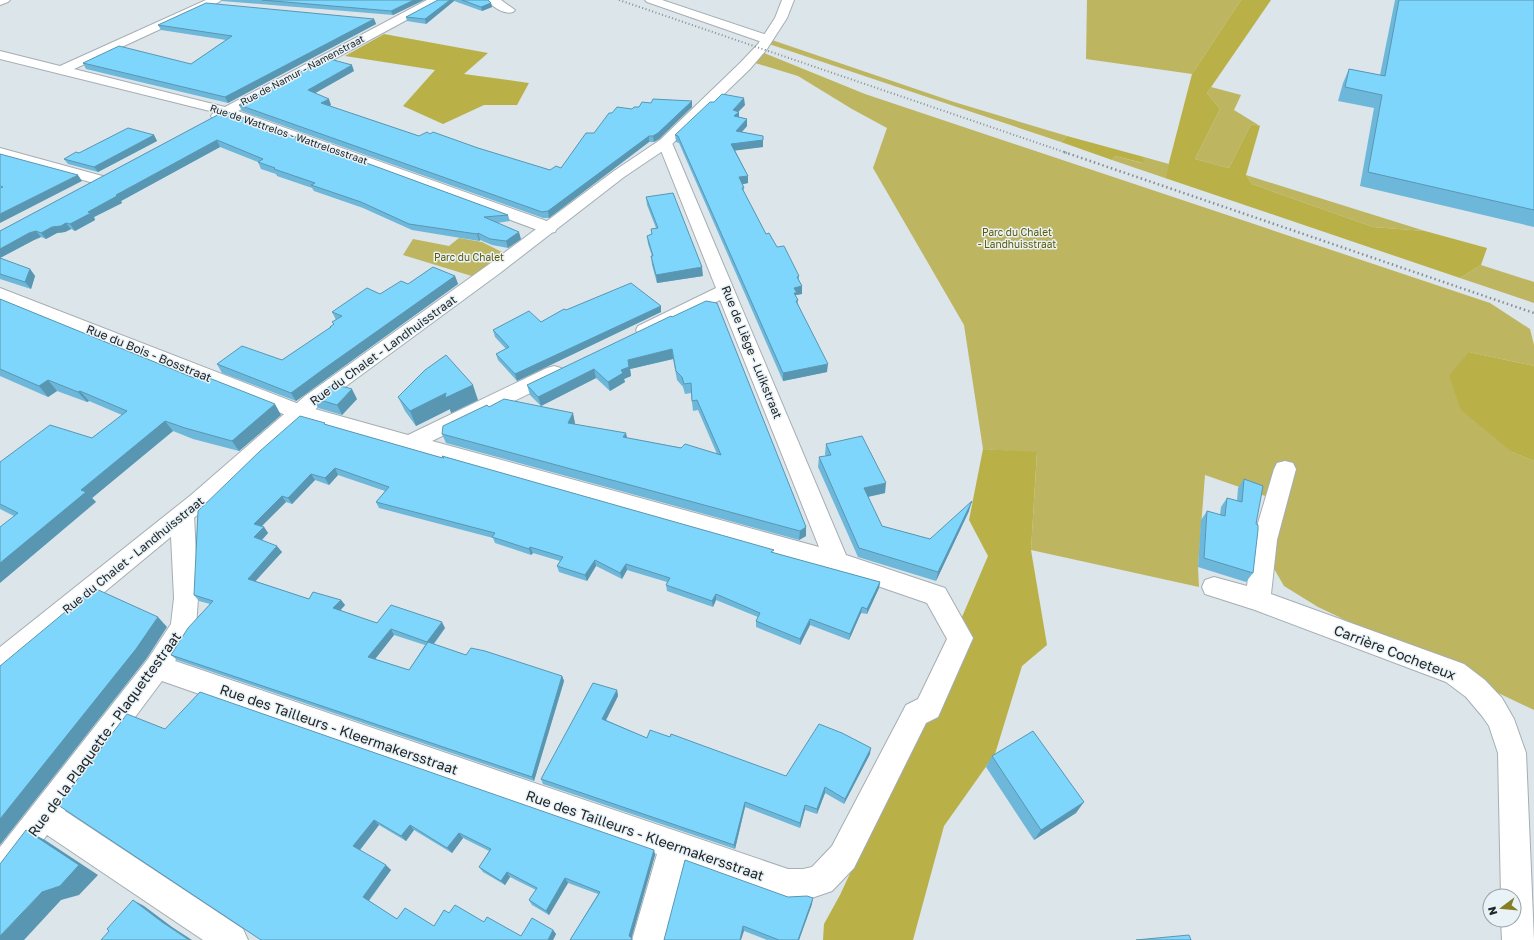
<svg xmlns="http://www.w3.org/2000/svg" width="1534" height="940" font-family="'Golos Text',sans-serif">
<rect width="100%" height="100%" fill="#dbe5ea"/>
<g fill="#bdb560">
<polygon points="1087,0 1241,0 1192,74 1086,59"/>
<polygon points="772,40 954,102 1067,136 1061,142 769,44"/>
<polygon points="764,53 865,94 1490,303 1530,329 1534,345 1534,366 1469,352 1512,452 1534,461 1534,710 1318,607 1284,586 1273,567 1268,497 1205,475 1198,567 1199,587 1031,550 1037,453 983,449 964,325 873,168 887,128 852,109 798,76 752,62"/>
<polygon points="1211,87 1241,95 1234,110 1260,126 1251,124 1229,168 1195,159 1220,109 1207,93"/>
<polygon points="1115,156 1142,163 1144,157 1169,164 1165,178 1112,160"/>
<polygon points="1246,175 1425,231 1373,227 1252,184"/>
<polygon points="459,238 482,242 506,254 475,277 403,255 413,239 449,246"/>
<polygon points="1481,265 1534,282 1534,303 1460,278"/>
</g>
<g fill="#b9b048">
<polygon points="1241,0 1271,0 1207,93 1220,109 1195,159 1229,168 1251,124 1260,126 1246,175 1252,184 1373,227 1425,231 1487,248 1481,265 1460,278 1165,178 1192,74"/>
<polygon points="384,34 488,53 464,74 529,83 517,105 484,105 443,124 403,106 435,70 345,56"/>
<polygon points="1067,136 1144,157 1143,163 1115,156 1112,160 1061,142"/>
<polygon points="1469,352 1534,366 1534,461 1512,452 1461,410 1449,376"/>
<polygon points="983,449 1037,452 1031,550 1047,645 1022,666 995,754 944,826 913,940 823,940 824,924 840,895 881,807 988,556 969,520"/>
</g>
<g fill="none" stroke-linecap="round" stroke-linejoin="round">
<g stroke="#a5aeb3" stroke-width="2">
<g id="minor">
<polygon points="0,0 10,0 8,2 0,5"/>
<polygon points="206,0 221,0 219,2 74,69 225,107 427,0 442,0 440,2 238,111 555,224 557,228 555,232 549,233 543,232 228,116 218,120 213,119 211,116 214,112 0,59 0,51 60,66"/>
<path d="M487 0H501L515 10 513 12C505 15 492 7 487 0Z"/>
<polygon points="645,0 662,0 770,36 772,39 770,42 762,42 647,2"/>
<polygon points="665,139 670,140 672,143 846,555 945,588 973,638 938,717 926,723 854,868 832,891 803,901 788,901 685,864 664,940 632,940 657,854 162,681 65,811 243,929 248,940 203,940 47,835 11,883 0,887 0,847 148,659 171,624 174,598 170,515 174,509 182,506 190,509 194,515 198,598 196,627 175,661 788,869 803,869 812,867 832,846 906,705 918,699 947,639 927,603 837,572 291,417 0,301 0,288 304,406 408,435 547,368 554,366 561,368 564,373 561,378 432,441 819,547 720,300 652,334 645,336 638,334 636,330 638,326 716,288 658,143 660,140"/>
<polygon points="0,148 106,177 109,180 106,183 101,185 0,157"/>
<polygon points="1285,461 1293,463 1296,469 1277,540 1271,594 1464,664 1485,680 1502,698 1514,719 1526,753 1534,940 1502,940 1501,920 1514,920 1514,896 1501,896 1498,753 1489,726 1482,716 1466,697 1446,682 1255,610 1205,594 1202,587 1205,580 1214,577 1247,586 1253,540 1274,469 1277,463"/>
</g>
</g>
<g stroke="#a5aeb3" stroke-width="2">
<polygon id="tertiary" points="782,0 794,0 787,18 767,49 750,69 670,146 624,177 500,273 319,406 207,507 9,671 0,675 0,647 191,495 305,396 488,265 614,171 660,140 740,63 758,44 775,18"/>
</g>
<use href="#minor" fill="#fff" fill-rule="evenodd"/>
<use href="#tertiary" fill="#fff" fill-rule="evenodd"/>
<polyline stroke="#878e92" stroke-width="2" stroke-dasharray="1 2.5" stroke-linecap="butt" points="619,0 1067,153"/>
<polyline stroke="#878e92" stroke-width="2.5" stroke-dasharray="1.5 3" stroke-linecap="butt" points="1064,152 1534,313"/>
</g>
<g fill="#6db8da" fill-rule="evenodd">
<polygon points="222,0 424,0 393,15 222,1"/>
<polygon points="438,0 488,0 491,3 492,7 482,11 454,1 426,24 407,21 406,17"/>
<polygon points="1395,0 1534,0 1534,227 1360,186 1374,108 1338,101 1343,83 1349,69 1380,75"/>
<polygon points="374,19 376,24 228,103 86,69 83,63 191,64 226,40 161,30 158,25"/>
<polygon points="354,71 315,93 331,105 329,106 419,136 430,134 550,170 561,168 594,133 612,113 632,109 692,107 659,139 654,142 649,142 549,218 543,218 242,111 239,105"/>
<polygon points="745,105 738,112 739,112 739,117 747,119 747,126 742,132 763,136 763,147 735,150 748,176 748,183 743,184 744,192 766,234 799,276 799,280 802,294 796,295 796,297 798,300 798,304 827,372 783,381 679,143 676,142 675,135"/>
<polygon points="225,111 508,215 510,221 497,223 521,239 508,248 492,245 480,240 479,241 412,230 363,208 314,191 312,188 277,176 276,174 261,169 258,162 220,147 121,201 122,203 94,217 95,220 75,231 71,229 65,232 57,233 46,239 41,237 34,240 0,258 30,269 35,276 31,289 0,279 0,231"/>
<polygon points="154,135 157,141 98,172 68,164 64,159 79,153"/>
<polygon points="646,197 703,276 657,283 652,265 651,256 652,256 648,244 647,236 651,234 656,228 647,205"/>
<polygon points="455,276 458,284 329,377 296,401 222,373 217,364 282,360 331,328 330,327 334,324 332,322 336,320 332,312 408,284"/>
<polygon points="0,299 281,415 239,451 193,439 173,431 92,498 96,502 14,516 0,509 0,462 92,438 122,415 89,401 87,402 57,391 48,397 0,376"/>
<polygon points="661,306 661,312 517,381 498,360 496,354 506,349 495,337 493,330 541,322 566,310"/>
<polygon points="672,317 806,536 799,540 446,443 442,434 489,407 575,423 575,424 627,438 717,454 698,410 693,411 691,393 685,394 683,387 677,380 673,359 630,369 631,376 624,379 625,382 610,391 596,378 541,406 530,395 527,385"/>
<polygon points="398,397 478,400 451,413 450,409 416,426 405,411"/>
<polygon points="313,398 357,399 342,415 318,408"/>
<path d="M326 425 443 458 442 456 774 553 880 582 879 588 867 614 861 613 849 640 810 625 800 645 756 627V621L758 617 716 600 713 607 667 591 666 585 667 582 627 570 622 579 596 566 587 581 559 572 557 566 560 561 533 553 531 555 495 543 493 538 379 508 376 502 385 491 338 475 329 485 315 480 292 504 286 502 261 526 264 527 268 533 262 540 282 552 255 581 309 599 341 600 345 605 340 610 377 623 445 628 434 644 466 655 562 676 564 681 534 781 177 660 171 655 210 604 199 601 194 595ZM394 635 425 645 409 670 375 659Z"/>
<polygon points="826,444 885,493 868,497 882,526 930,539 969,511 936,581 858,557 818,467 819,457 826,456 825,454"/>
<polygon points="1244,479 1256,524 1253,573 1246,582 1198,567 1201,520 1207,511 1220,515 1221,507 1227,498 1237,501 1238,488"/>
<polygon points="617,690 618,696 606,720 647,738 786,776 870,754 844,804 825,793 817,814 805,810 800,828 745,807 735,849 543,784 541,779"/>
<polygon points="165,729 654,850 655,855 631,937 633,940 570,940 598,894 568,883 549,915 532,905 529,900 536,890 510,877 505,885 483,872 479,867 489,851 463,838 452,853 414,830 406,841 379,825 360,850 391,870 369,901 397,919 434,926 449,913 484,922 521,936 553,930 556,934 553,940 261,940"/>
<polygon points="992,756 1076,813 1034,840 986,767"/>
<polygon points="788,897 812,904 799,940 767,940 744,931 664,940"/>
</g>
<g fill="#5996b1">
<polygon points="414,0 424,0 393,15 391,11"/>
<polygon points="450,0 454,0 454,1 426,24 425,19"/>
<polygon points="491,3 492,7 482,11 481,7"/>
<polygon points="374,19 376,24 228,103 225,97"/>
<polygon points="352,65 354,71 310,96 308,90"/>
<polygon points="744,98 745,105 736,114 739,112 739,119 734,123 733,110"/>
<polygon points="329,99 331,105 323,110 321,103"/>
<polygon points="692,101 692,107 659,139 654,142 653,136"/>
<polygon points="747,119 747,126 736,138 736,131"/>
<polygon points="154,135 157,141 98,172 94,167"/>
<polygon points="649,136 649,142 549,218 548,211"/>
<polygon points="217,140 220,147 121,201 122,203 94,217 95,220 75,231 70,224 88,212 116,195"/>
<polygon points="763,140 763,147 732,151 731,144"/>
<polygon points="78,175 82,181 0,223 0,214"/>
<polygon points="748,176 748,183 739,185 739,177"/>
<polygon points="66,223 71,229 65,232 57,233 46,239 41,233 52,227"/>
<polygon points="36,231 41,237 34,240 0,258 0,249 29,233"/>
<polygon points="519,232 521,239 508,248 506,241"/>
<polygon points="478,233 480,240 479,241 477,234"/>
<polygon points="702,267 703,276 657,283 656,275"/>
<polygon points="30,269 35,276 31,289 25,282"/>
<polygon points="455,276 458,284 329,377 296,401 291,393 325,368"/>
<polygon points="802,286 802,294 796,295 796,300 794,301 794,288"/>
<polygon points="661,306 661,312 517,381 515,374"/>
<polygon points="672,349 673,359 630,369 631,376 624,379 625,382 610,391 608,382 621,370 628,360"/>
<polygon points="828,364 827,372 783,381 783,373"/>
<polygon points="594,369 596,378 541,406 538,397"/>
<polygon points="48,380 57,391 48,397 39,386"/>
<polygon points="473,385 478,400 451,413 450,409 416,426 410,411 446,393"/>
<polygon points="352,389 357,399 342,415 337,405"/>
<polygon points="80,391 89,401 87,402 78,392"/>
<polygon points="275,404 281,415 239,451 232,441"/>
<polygon points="573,413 575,423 571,432 568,423"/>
<polygon points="165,421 173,431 92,498 96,502 0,583 0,563 81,490"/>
<polygon points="626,433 628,442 623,437"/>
<polygon points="335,468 338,475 329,485 325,478"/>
<polygon points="311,474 315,480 292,504 288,498"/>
<polygon points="886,483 885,493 862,498 864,488"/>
<polygon points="282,496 286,502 258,530 254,524"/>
<polygon points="972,501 969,511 936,581 938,572"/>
<polygon points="264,527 268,533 259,543 254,537"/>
<polygon points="806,527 806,536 799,540 800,531"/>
<polygon points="277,546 282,552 252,585 248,579"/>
<polygon points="530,547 533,553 531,555 529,549"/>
<polygon points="595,560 596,566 587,581 585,575"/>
<polygon points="626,564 627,570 622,579 620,573"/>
<polygon points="880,582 879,588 867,614 867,609"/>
<polygon points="716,594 716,600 713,607 712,601"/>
<polygon points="341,600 345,605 337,614 333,608"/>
<polygon points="862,607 861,613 849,640 850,634"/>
<polygon points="158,617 167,627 147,658 0,845 0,819"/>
<polygon points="810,619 810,625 800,645 800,639"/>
<polygon points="442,622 445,628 431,647 427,642"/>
<polygon points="391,629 394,635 372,663 368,657"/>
<polygon points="562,676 564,681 534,781 532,777"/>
<polygon points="617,690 618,696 604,724 602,719"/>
<polygon points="871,748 870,754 844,804 845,799"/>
<polygon points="825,787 825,793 817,814 817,809"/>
<polygon points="745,802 745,807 735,849 734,845"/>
<polygon points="1084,802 1076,813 1034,840 1041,830"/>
<polygon points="805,805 805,810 800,828 800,823"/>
<polygon points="374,820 379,825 359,851 353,846"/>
<polygon points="410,825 414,830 406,841 401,836"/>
<polygon points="26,830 45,840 98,875 79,895 61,900 24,940 0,940 0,936 42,892"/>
<polygon points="459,833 463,838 452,853 447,848"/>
<polygon points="654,850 655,855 631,940 629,936"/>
<polygon points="386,865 391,870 368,901 363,897"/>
<polygon points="507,872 510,877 505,885 501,881"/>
<polygon points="565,878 568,883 549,915 546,911"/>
<polygon points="813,898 812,904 799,940 798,940"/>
<polygon points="133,900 144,906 172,927 192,940 189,940 162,922"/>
<polygon points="743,926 744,931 741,940 740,940"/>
<polygon points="553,930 556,934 553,940 548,940"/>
</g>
<g fill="#7fd6fd" stroke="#5996b1">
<polygon points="262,0 414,0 391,11"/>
<polygon points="438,0 450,0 425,19 406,17"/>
<polygon points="462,0 488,0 491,3 481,7"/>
<polygon points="1399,0 1534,0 1534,210 1368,172 1382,95 1345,87 1349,69 1385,76"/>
<polygon points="206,3 374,19 225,97 83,63 119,46 191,64 232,36 158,25"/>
<polygon points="326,58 352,65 308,90 329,99 321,103 419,136 427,132 430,134 433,132 478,148 550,170 556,166 561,168 586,133 594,133 609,113 612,113 617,107 632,109 634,107 639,107 642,102 651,103 653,99 692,101 658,133 653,136 649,136 548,211 542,212 239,105"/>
<polygon points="722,94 744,98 733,110 739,112 734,116 747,119 736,131 763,136 763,140 731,144 748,176 739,177 744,188 742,188 766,234 769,233 777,247 784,246 799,276 797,277 802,286 794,288 797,293 794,293 798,300 796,301 828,364 783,373 678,136 675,135 710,102 714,102"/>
<polygon points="225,111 508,215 484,217 519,232 506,241 490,239 478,233 477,234 409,224 361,202 311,185 315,183 274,169 275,168 258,162 263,159 217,140 116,195 117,196 88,212 91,213 70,224 66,223 61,226 52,227 41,233 36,231 29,233 0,249 0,231"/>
<polygon points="128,128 154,135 94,167 64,159 76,152 79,153"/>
<polygon points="0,154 78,175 0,214 0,188 3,187 0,186"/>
<polygon points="673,193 702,267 656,275 651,256 653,256 647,236 652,234 651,229 658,228 646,197"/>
<polygon points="0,258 30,269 25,282 0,274"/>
<polygon points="433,267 455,276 325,368 291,393 217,364 242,346 282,360 331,327 330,327 334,324 332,322 342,316 332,312 367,288 380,294 401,281 408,284"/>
<polygon points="631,283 661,306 515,374 496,354 509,347 493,330 529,311 541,322 564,309 566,310"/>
<polygon points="0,299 194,378 199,374 275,404 232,441 185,428 165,421 81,490 86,492 0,563 0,527 18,513 0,504 0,462 50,425 92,438 127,411 80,391 78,392 48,380 39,386 0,369"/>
<polygon points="706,301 717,303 806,527 800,531 442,434 443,426 487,405 489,407 504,399 573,413 568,423 626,433 623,437 681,448 685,444 721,455 697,400 692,401 691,383 684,384 682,377 676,371 672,349 628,360 629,367 621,370 623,373 608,382 594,369 538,397 527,385 671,316 672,317"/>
<polygon points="446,355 473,385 445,398 446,393 410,411 398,397 425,370"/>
<polygon points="333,384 352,389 337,405 313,398"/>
<polygon points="300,416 325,423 324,424 439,457 444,458 442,456 774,550 771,552 880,582 867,609 862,607 850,634 810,619 800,639 756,621 760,613 716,594 712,601 666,585 670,578 626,564 620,573 595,560 585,575 557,566 563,557 530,547 529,549 492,537 495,533 376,502 389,487 335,468 325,478 311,474 288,498 282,496 254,524 264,527 254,537 277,546 248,579 309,599 313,592 341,600 333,608 377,623 391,605 442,622 427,642 391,629 368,657 409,670 428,642 466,655 471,648 485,651 562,676 532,777 171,655 188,628 213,601 194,595 198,511 260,451"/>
<polygon points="862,436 886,483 864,488 882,526 930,539 972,501 938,572 859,548 819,457 831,455 826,444"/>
<polygon points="1244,479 1263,486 1256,524 1258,525 1258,530 1253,573 1204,558 1207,511 1225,516 1227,498 1242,502"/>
<polygon points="94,588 158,617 136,649 0,819 0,666"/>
<polygon points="593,683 617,690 602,719 647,738 650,730 670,737 671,734 786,776 819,724 842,733 871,748 845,799 825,787 817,809 805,805 800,823 745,802 734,845 541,779"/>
<polygon points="200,692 654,850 629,936 632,938 631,940 570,940 600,892 565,878 546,911 529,900 537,888 507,872 501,881 479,867 491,849 459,833 447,848 410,825 401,836 374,820 353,846 386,865 363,897 397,919 405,908 434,926 444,910 449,913 455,905 484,922 487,917 521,936 532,918 553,930 548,940 261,940 58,805 127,714 165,729"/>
<polygon points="1033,731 1084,802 1041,830 992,756"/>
<polygon points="26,830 79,865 60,886 42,892 0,936 0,864"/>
<polygon points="685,860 788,897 807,896 813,898 798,940 779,940 743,926 740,940 664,940"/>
<polygon points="133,900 162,922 189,940 101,940 109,931 107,929"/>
<polygon points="1189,935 1191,940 1136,940"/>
</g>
<g text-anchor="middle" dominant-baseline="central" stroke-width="3" stroke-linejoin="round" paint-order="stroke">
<g font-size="10" fill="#222628" stroke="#e8f2f7">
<text transform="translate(302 70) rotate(-28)">Rue de Namur - Namenstraat</text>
<text transform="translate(289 134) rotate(19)">Rue de Wattrelos - Wattrelosstraat</text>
</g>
<g font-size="10" fill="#5d5704" stroke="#e8f2f7">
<text x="1017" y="232">Parc du Chalet<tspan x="1017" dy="12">- Landhuisstraat</tspan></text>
<text x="469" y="257">Parc du Chalet</text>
</g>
<g font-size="12" fill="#222628" stroke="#e8f2f7">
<text transform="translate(383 350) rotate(-36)">Rue du Chalet - Landhuisstraat</text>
<text transform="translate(752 352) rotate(68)">Rue de Liège - Luikstraat</text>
<text transform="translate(149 353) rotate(22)">Rue du Bois - Bosstraat</text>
<text transform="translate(133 555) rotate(-39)">Rue du Chalet - Landhuisstraat</text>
</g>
<g font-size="14" fill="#222628" stroke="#e8f2f7">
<text transform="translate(1395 652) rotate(21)">Carrière Cocheteux</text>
<text transform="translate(339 729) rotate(19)">Rue des Tailleurs - Kleermakersstraat</text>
<text transform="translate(104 734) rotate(-54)">Rue de la Plaquette - Plaquettestraat</text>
<text transform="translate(645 835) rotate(19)">Rue des Tailleurs - Kleermakersstraat</text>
</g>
</g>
<g transform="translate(1502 908) rotate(254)"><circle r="19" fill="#e8f2f7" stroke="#99a0a4"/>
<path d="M0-3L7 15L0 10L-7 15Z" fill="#867e25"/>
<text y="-6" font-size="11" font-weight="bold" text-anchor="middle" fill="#222628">N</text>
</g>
</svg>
